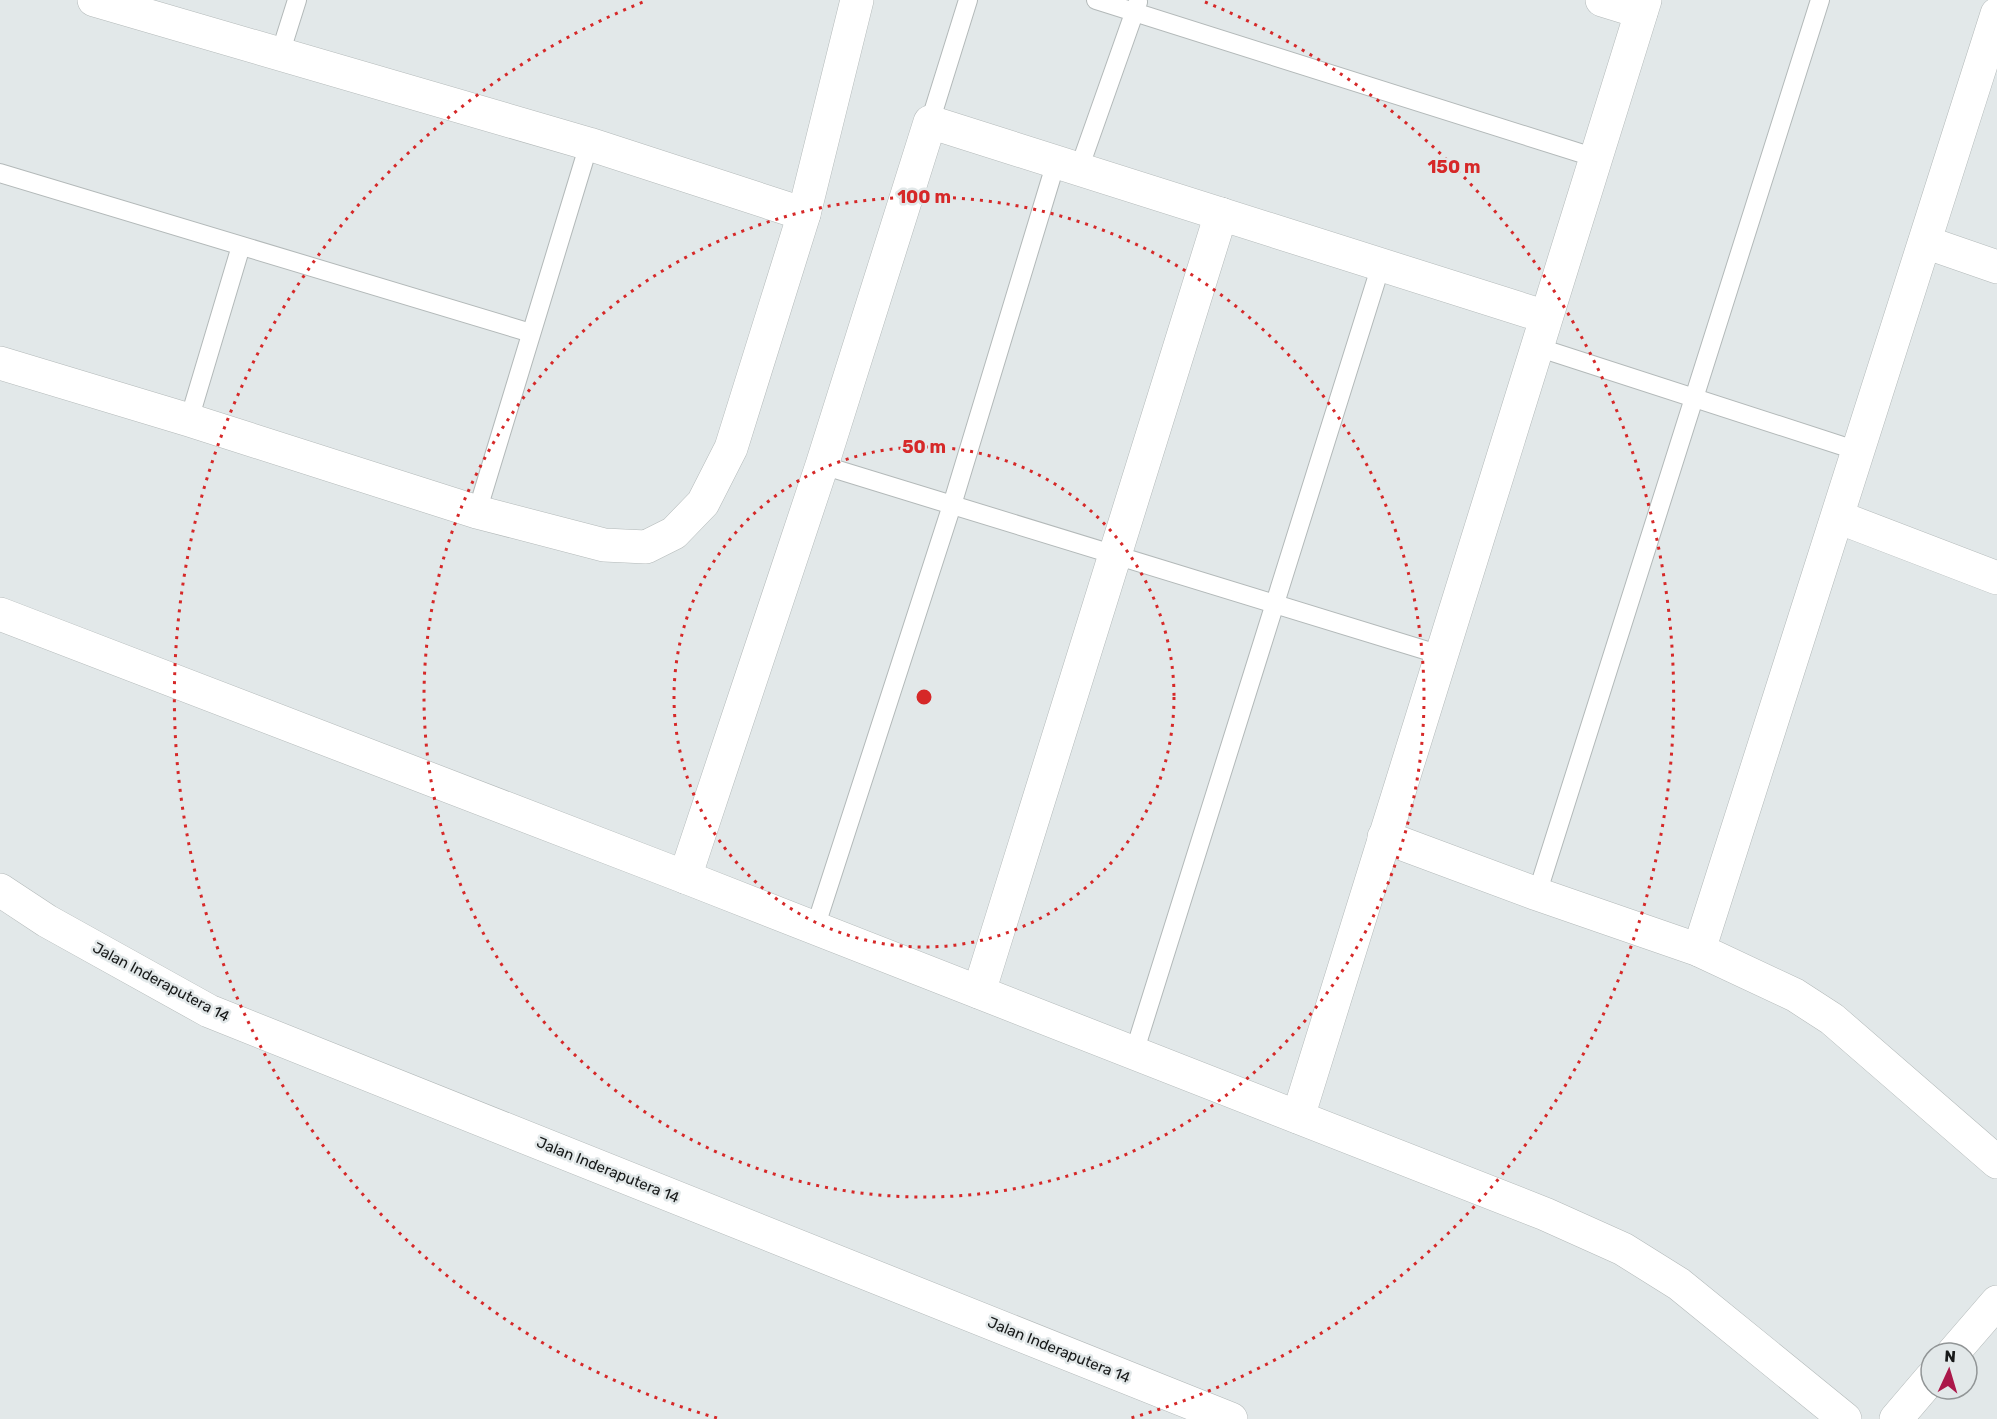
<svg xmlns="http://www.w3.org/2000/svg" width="1997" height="1419" font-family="Rubik,sans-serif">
<rect width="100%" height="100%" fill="#e2e8e9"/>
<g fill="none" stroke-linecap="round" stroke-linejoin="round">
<g stroke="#b3b9b9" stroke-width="20">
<g id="service">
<polyline points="1096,0 1596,158"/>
<polyline points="280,54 297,0"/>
<polyline points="930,122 968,0"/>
<polyline points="1079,169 1138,2"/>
<polyline points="0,173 531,333"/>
<polyline points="1537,347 1858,451"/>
<polyline points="189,420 241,246"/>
<polyline points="822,465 1441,655"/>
<polyline points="477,512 589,144"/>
<polyline points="1537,894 1820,0"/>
<polyline points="815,928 952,505 1056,162"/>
<polyline points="1134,1053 1381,265"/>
</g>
</g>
<g stroke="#b3b9b9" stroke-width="34">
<g id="minor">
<polyline points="94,0 589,144 804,214"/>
<polyline points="1602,0 1641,12"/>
<polyline points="1925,242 1997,267"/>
<polyline points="1838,517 1997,578"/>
<polyline points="0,614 685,877 1545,1214 1623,1249 1679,1284 1845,1419"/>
<polyline points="1384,837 1537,894 1699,950 1795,995 1832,1019 1997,1162"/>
<polyline points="685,877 822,465 930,122 1546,317"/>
<polyline points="0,890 47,921 209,1011 1231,1419"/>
<polyline points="1699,950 1997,14"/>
<polyline points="979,992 1221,214"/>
<polyline points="1298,1117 1645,0"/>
<polyline points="1953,1353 1997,1302"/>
<polyline points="1896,1419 1931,1378"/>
</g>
</g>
<g stroke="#b3b9b9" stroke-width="34">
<polyline id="tertiary" points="0,363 189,420 477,512 604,545 646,547 674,533 703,503 731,448 804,214 857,0"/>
</g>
<use href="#service" stroke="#fff" stroke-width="18"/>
<use href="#minor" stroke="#fff" stroke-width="33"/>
<use href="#tertiary" stroke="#fff" stroke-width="33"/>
</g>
<g fill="none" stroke="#d62828" stroke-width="3" stroke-dasharray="3 6">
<circle cx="924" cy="697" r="250"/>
<circle cx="924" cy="697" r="500"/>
<path d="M717 1418A750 750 0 0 1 643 2M1205 2A750 750 0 0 1 1131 1418"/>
</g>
<g text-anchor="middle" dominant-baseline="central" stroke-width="5" stroke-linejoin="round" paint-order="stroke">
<g font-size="15" fill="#171919" stroke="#e2e8e9">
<text transform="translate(161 982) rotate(28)">Jalan Inderaputera 14</text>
<text transform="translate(608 1170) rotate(22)">Jalan Inderaputera 14</text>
<text transform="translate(1059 1350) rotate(22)">Jalan Inderaputera 14</text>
</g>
</g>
<circle cx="924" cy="697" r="9" fill="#d62828" stroke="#e2e8e9" stroke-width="3"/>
<g font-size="18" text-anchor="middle" font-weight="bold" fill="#d62828" stroke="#e2e8e9" stroke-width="5" stroke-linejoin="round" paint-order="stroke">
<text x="1454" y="173">150 m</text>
<text x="924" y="203">100 m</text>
<text x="924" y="453">50 m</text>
</g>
<g transform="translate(1949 1371) rotate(4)"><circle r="28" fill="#e2e8e9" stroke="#919596" stroke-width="1.5"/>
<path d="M0-4.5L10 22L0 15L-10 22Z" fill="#ab184a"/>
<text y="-9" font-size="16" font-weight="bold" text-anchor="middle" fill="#171919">N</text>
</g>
</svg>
